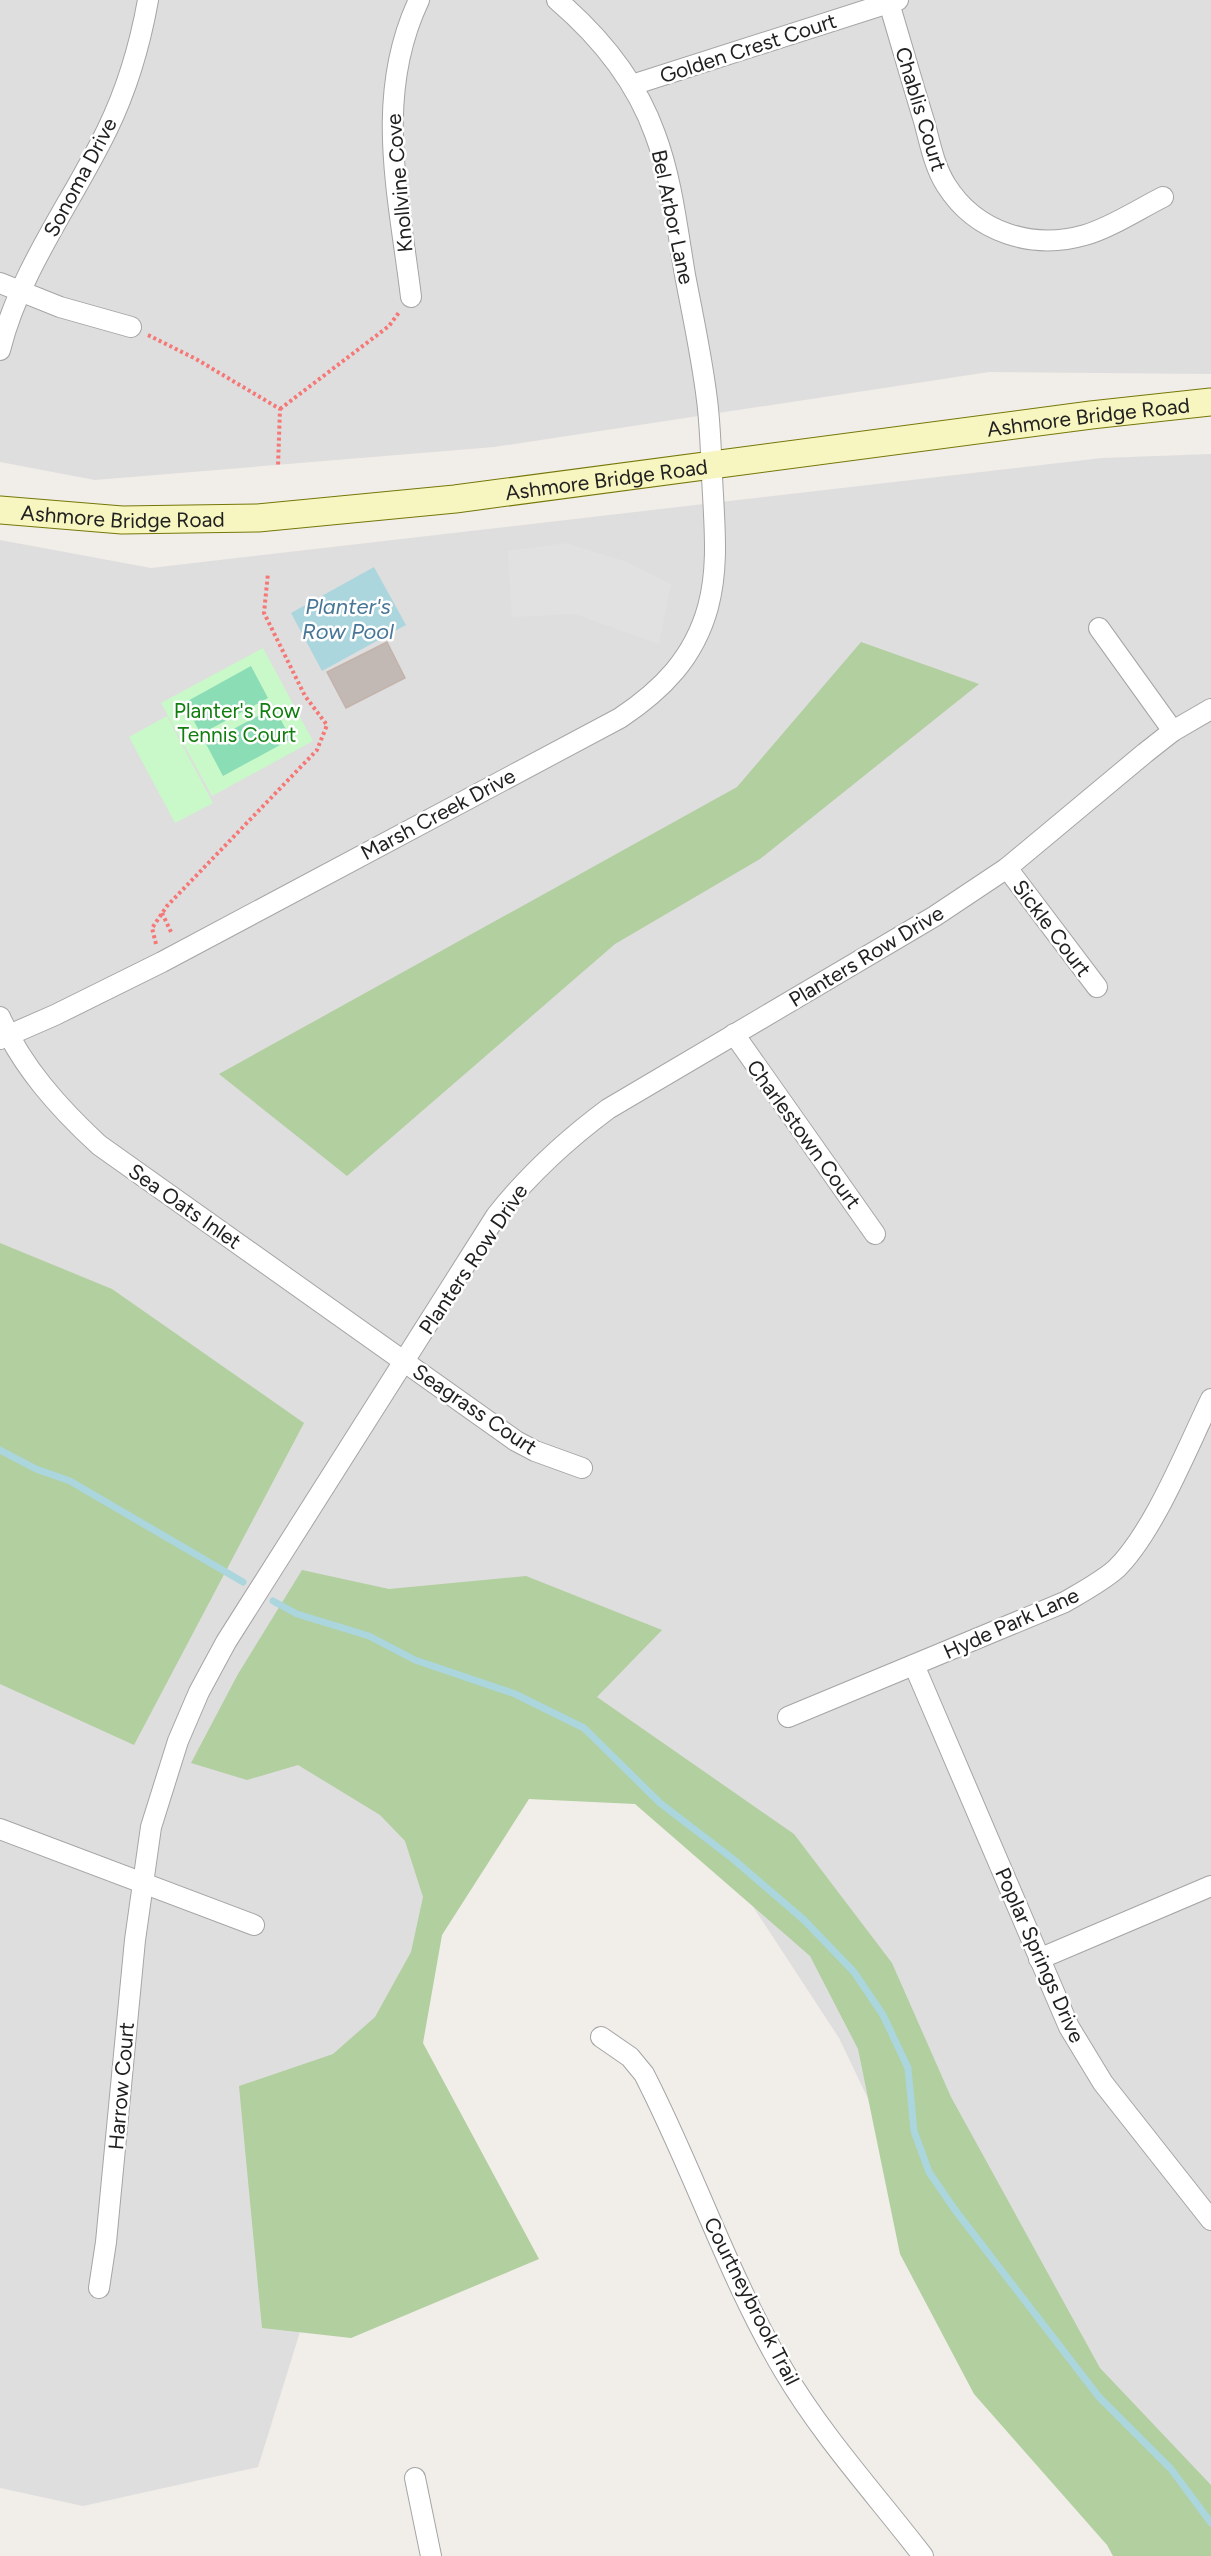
<svg xmlns="http://www.w3.org/2000/svg" width="1211" height="2556" font-family="Figtree,sans-serif">
<rect width="100%" height="100%" fill="#f1ede8"/>
<g fill="#dfdede">
<polygon points="0,0 1211,0 1211,374 989,372 494,447 95,480 0,462"/>
<polygon points="1211,454 1211,2556 960,2291 839,2038 750,1902 531,1663 468,1791 258,2467 83,2506 0,2488 0,540 151,568 1102,458"/>
</g>
<g fill="#b1cf9f">
<polygon points="861,642 979,684 760,859 615,944 347,1176 219,1074 737,787"/>
<polygon points="0,1243 112,1289 304,1423 134,1745 0,1684"/>
<polygon points="302,1570 389,1589 526,1576 662,1630 597,1697 794,1834 892,1963 951,2097 1100,2368 1211,2485 1211,2556 1113,2556 1107,2545 974,2394 900,2254 858,2049 810,1956 635,1804 529,1799 442,1935 423,2043 539,2259 351,2338 262,2328 239,2086 333,2054 375,2017 411,1952 423,1897 405,1841 380,1815 298,1765 247,1780 191,1763 238,1674"/>
</g>
<g fill="#c9f8c9">
<polygon points="263,648 313,741 212,796 161,703"/>
<polygon points="167,716 213,803 175,823 129,737"/>
</g>
<g fill="#8addb5">
<polygon points="251,666 268,698 201,734 184,703"/>
<polygon points="274,707 291,739 223,776 206,744"/>
</g>
<polygon fill="#e1e1e1" points="566,543 624,561 671,584 659,644 575,614 512,617 508,551"/>
<polygon fill="#abd6dd" points="374,567 406,625 322,671 291,613"/>
<g fill="none" stroke-linecap="round" stroke-linejoin="round">
<g stroke="#abd6dd" stroke-width="7">
<polyline points="0,1450 36,1469 70,1481 243,1582"/>
<polyline points="273,1601 297,1614 369,1636 415,1660 515,1694 584,1728 660,1803 733,1859 804,1920 854,1972 883,2015 908,2068 914,2131 929,2172 955,2210 1099,2397 1171,2469 1211,2523"/>
</g>
</g>
<polygon fill="#c2b9b5" stroke="#c3b3ab" stroke-width="1.5" points="387,642 405,678 346,708 327,672"/>
<g fill="none" stroke-linecap="round" stroke-linejoin="round">
<g stroke="#a5a5a5" stroke-width="22">
<g id="street">
<path d="M889 3C901 43 912 82 924 121 930 143 934 166 946 185 976 233 1033 250 1085 235 1110 228 1139 209 1163 197"/>
<polyline points="632,85 898,0"/>
<polyline points="0,283 60,307 131,327"/>
<path d="M411 297C399 196 373 97 419 0"/>
<path d="M0 350C20 270 71 204 107 130 127 89 140 45 148 0"/>
<polyline points="1099,628 1173,731"/>
<polyline points="1007,868 1097,987"/>
<path d="M0 1017C22 1067 59 1108 99 1145L516 1441 535 1451 582 1468"/>
<polyline points="734,1034 875,1234"/>
<path d="M0 1039 55 1015 162 962 620 718C662 690 694 658 708 607 718 570 715 533 713 495 711 464 711 431 707 400 702 358 693 317 685 275 677 228 672 179 655 134 636 81 599 36 557 0"/>
<polyline points="914,1665 1069,2027 1103,2083 1211,2220"/>
<path d="M788 1717 1065 1602C1082 1592 1101 1582 1116 1569 1154 1532 1187 1448 1211 1399"/>
<polyline points="0,1829 254,1925"/>
<polyline points="1039,1959 1211,1886"/>
<path d="M601 2037 630 2057 644 2074C694 2171 728 2276 784 2371 823 2437 876 2495 923 2556"/>
<path d="M99 2288 106 2242 135 1940 151 1827 178 1741 199 1692 226 1642 496 1216C529 1174 565 1141 608 1109L935 916 1007 868 1145 753 1173 731 1211 709"/>
<polyline points="415,2478 431,2556"/>
</g>
</g>
<g stroke="#757709" stroke-width="29">
<g id="secondary">
<path id="s1" d="M0 510 122 520 258 518 455 499 1091 415 1211 402"/>
</g>
</g>
<g stroke="#f57776" stroke-width="4" stroke-dasharray="3 3" stroke-linecap="butt">
<polyline points="148,335 196,359 280,409 278,466"/>
<polyline points="280,409 389,326 400,311"/>
<polyline points="162,913 172,934"/>
<polyline points="156,944 152,928 167,906 317,750 327,725 305,696 264,613 268,573"/>
</g>
<use href="#street" stroke="#fff" stroke-width="20"/>
<use href="#secondary" stroke="#f8f6c0" stroke-width="27"/>
</g>
<g text-anchor="middle" dominant-baseline="central" stroke-width="5" stroke-linejoin="round" paint-order="stroke">
<g font-size="21" fill="#212121" stroke="#fff">
<text transform="translate(748 48) rotate(-18)">Golden Crest Court</text>
<text transform="translate(921 109) rotate(73)">Chablis Court</text>
<text transform="translate(80 177) rotate(-62)">Sonoma Drive</text>
<text transform="translate(399 183) rotate(-95)">Knollvine Cove</text>
<text transform="translate(673 217) rotate(78)">Bel Arbor Lane</text>
<text stroke="none"><textPath href="#s1" startOffset="1095">Ashmore Bridge Road</textPath></text>
<text stroke="none"><textPath href="#s1" startOffset="609">Ashmore Bridge Road</textPath></text>
<text stroke="none"><textPath href="#s1" startOffset="123">Ashmore Bridge Road</textPath></text>
<text transform="translate(438 814) rotate(-28)">Marsh Creek Drive</text>
<text transform="translate(1052 928) rotate(53)">Sickle Court</text>
<text transform="translate(866 956) rotate(-31)">Planters Row Drive</text>
<text transform="translate(804 1134) rotate(54)">Charlestown Court</text>
<text transform="translate(185 1206) rotate(35)">Sea Oats Inlet</text>
<text transform="translate(473 1259) rotate(-56)">Planters Row Drive</text>
<text transform="translate(475 1409) rotate(34)">Seagrass Court</text>
<text transform="translate(1011 1623) rotate(-24)">Hyde Park Lane</text>
<text transform="translate(1040 1955) rotate(66)">Poplar Springs Drive</text>
<text transform="translate(121 2086) rotate(-85)">Harrow Court</text>
<text transform="translate(752 2301) rotate(63)">Courtneybrook Trail</text>
</g>
<g font-size="21" fill="#117e10" stroke="#fff">
<text x="237" y="710">Planter's Row<tspan x="237" dy="24">Tennis Court</tspan></text>
</g>
<g font-size="22" font-style="italic" fill="#477697" stroke="#fff">
<text x="348" y="606">Planter's<tspan x="348" dy="25">Row Pool</tspan></text>
</g>
</g>
</svg>
